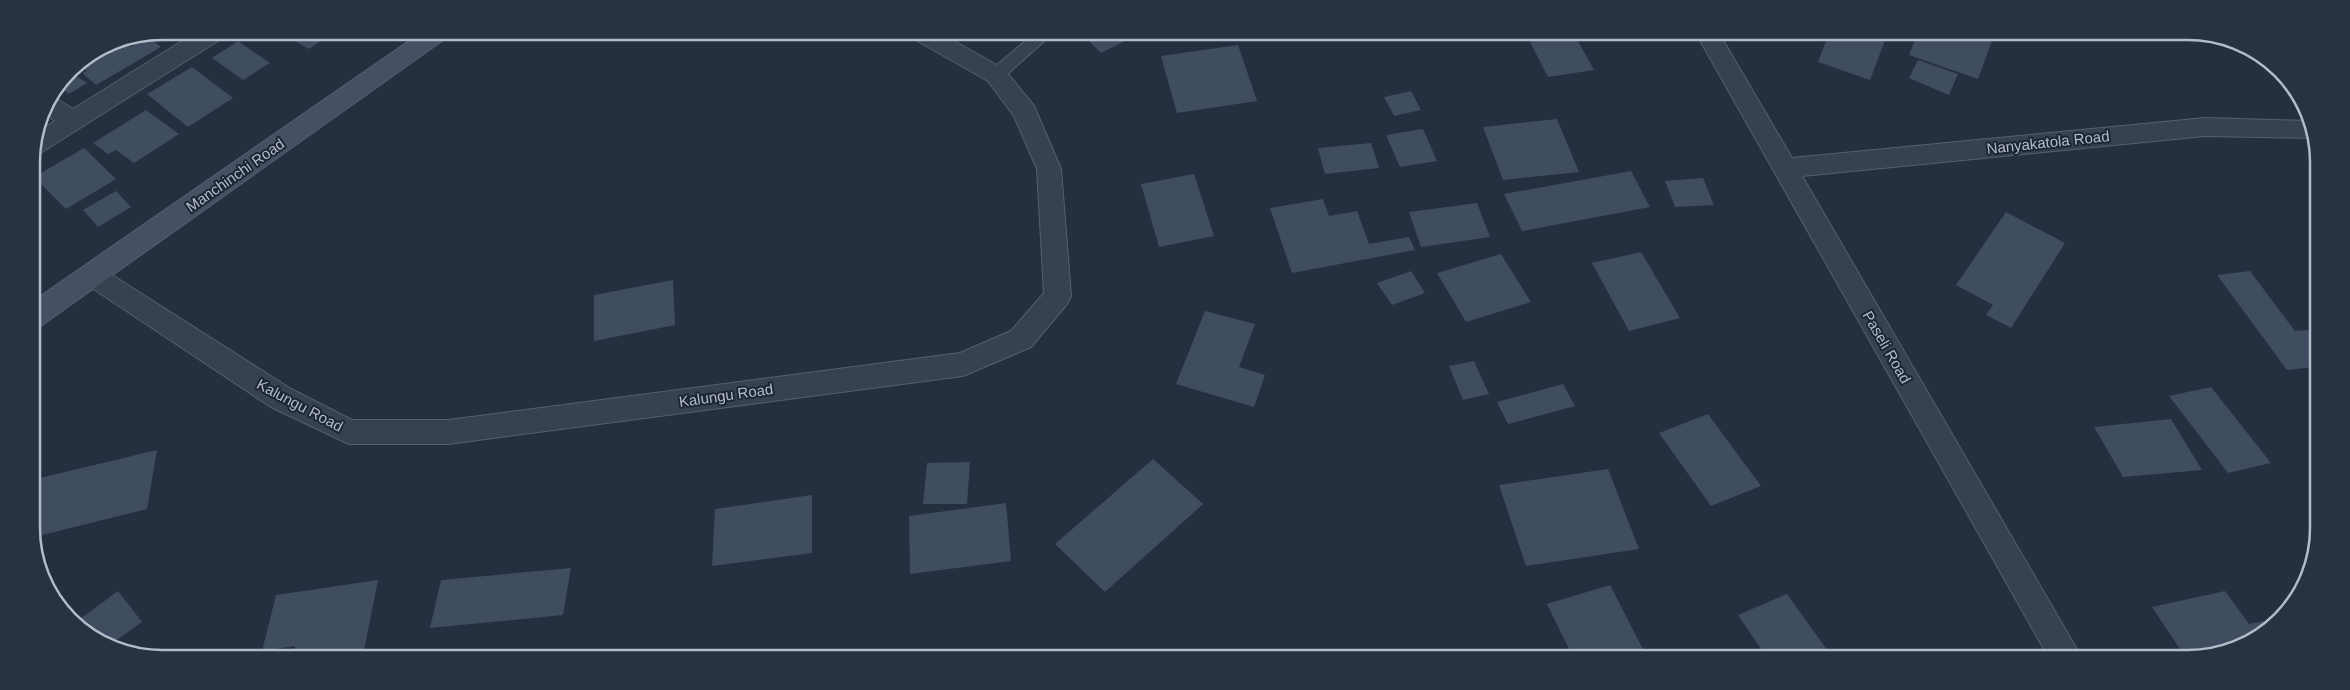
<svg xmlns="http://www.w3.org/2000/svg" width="2350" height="690" font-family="Helvetica,sans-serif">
<rect width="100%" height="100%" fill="#242f40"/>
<g fill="#404c60">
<polygon points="277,31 344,32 332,40 326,37 309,49"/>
<polygon points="1081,33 1141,33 1101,53"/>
<polygon points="1526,34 1574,34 1594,70 1548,77"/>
<polygon points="1828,35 1887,35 1870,80 1818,62"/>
<polygon points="1917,35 1994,35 1978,79 1909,55"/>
<polygon points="148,37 161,47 96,85 82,73 87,71 78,64 112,41 120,39 130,47"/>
<polygon points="238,41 270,63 243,80 212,58"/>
<polygon points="1238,45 1257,101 1177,113 1161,56"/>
<polygon points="1918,60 1958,74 1949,95 1909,78"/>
<polygon points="192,67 233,98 188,127 147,94"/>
<polygon points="69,71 87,83 69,94 58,87"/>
<polygon points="1411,91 1421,110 1394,116 1384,97"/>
<polygon points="146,110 179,134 134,163 116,150 108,154 93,143"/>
<polygon points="1557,119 1579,172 1503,180 1483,127"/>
<polygon points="1423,129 1437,161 1400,167 1386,135"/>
<polygon points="1371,143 1379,168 1325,174 1318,148"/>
<polygon points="84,148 116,179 66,209 34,177"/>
<polygon points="1631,171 1650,207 1522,231 1504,194"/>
<polygon points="1194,174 1214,236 1159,247 1141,184"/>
<polygon points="1703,178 1714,205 1675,207 1665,181"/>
<polygon points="116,191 131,207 98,227 83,210"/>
<polygon points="1323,199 1329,216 1357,211 1369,244 1409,237 1415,250 1292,273 1270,208"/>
<polygon points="1477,203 1490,237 1421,247 1409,212"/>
<polygon points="2006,212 2065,243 2011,328 1986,315 1993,305 1956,285"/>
<polygon points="1641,252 1680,318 1629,331 1592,263"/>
<polygon points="1501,254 1531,302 1466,322 1437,273"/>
<polygon points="1411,271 1425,293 1392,305 1377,283"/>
<polygon points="2250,271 2295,331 2308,330 2315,339 2315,367 2287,370 2217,275"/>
<polygon points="673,280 675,325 594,341 594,295"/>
<polygon points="1205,311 1255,324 1239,367 1265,375 1254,407 1176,384"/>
<polygon points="1474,361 1489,394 1463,400 1449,366"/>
<polygon points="1563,384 1575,406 1508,424 1497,402"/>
<polygon points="2211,387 2271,463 2228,473 2169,396"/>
<polygon points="1708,414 1761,486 1711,506 1659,433"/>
<polygon points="2171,419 2202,470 2123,477 2094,427"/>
<polygon points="157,450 147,509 34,537 33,511 40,478"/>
<polygon points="1153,459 1203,504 1105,592 1055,544"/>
<polygon points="970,462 967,504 923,504 927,463"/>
<polygon points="1608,469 1639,549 1526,566 1499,485"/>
<polygon points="812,495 812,553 712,566 715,509"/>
<polygon points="1006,503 1011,561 910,574 909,516"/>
<polygon points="571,568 563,615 430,628 441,580"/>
<polygon points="378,580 363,655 293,655 295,646 262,651 276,595"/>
<polygon points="1610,585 1647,657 1573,657 1547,604"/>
<polygon points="118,591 142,622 111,644 91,632 80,619"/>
<polygon points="2225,591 2249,624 2264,621 2270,629 2238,649 2196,658 2186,658 2152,607"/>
<polygon points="1787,594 1833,658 1767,658 1738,615"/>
</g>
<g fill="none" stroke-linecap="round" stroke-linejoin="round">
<g stroke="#565f6e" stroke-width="2">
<polygon id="service" points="1035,33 1053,33 1002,79 996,81 990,79 988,75 990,71"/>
</g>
<g stroke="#565f6e" stroke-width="2">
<g id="minor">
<polygon points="198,31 227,31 224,37 42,152 32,155 37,132 55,121 42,111 52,96 73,109"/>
<polygon points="910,33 940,33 1004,69 1034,106 1061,169 1071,296 1067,304 1031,347 963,376 448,444 349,444 271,407 83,282 79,275 83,268 92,264 101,268 291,389 352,420 448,420 960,353 1011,331 1044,293 1037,169 1014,116 988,81 914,39"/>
<polygon points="1697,35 1720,35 1792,158 2205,118 2308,121 2316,138 2205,136 1802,176 2082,658 2049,658"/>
</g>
</g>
<g stroke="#565f6e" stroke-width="2">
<polygon id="secondary" points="422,32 450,32 446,38 42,325 32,328 32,302"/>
</g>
<use href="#service" fill="#384150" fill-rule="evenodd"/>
<use href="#minor" fill="#384150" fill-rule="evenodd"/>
<use href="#secondary" fill="#465063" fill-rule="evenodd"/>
</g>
<g text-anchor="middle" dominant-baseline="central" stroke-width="4" stroke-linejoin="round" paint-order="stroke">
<g font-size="15" fill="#b4bccb" stroke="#1d2635">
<text transform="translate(2048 142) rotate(-6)">Nanyakatola Road</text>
<text transform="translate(235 175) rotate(-35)">Manchinchi Road</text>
<text transform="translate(1887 347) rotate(60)">Paseli Road</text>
<text transform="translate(726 395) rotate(-8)">Kalungu Road</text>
<text transform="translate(300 405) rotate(28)">Kalungu Road</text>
</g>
</g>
<path d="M0 0H2350V690H0ZM162 40H2188A122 122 0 0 1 2310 162V528A122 122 0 0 1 2188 650H162A122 122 0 0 1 40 528V162A122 122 0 0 1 162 40Z" fill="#293241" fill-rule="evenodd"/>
<path fill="none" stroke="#b4bccb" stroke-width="2.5" d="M162 40H2188A122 122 0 0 1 2310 162V528A122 122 0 0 1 2188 650H162A122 122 0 0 1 40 528V162A122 122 0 0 1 162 40Z"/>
</svg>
